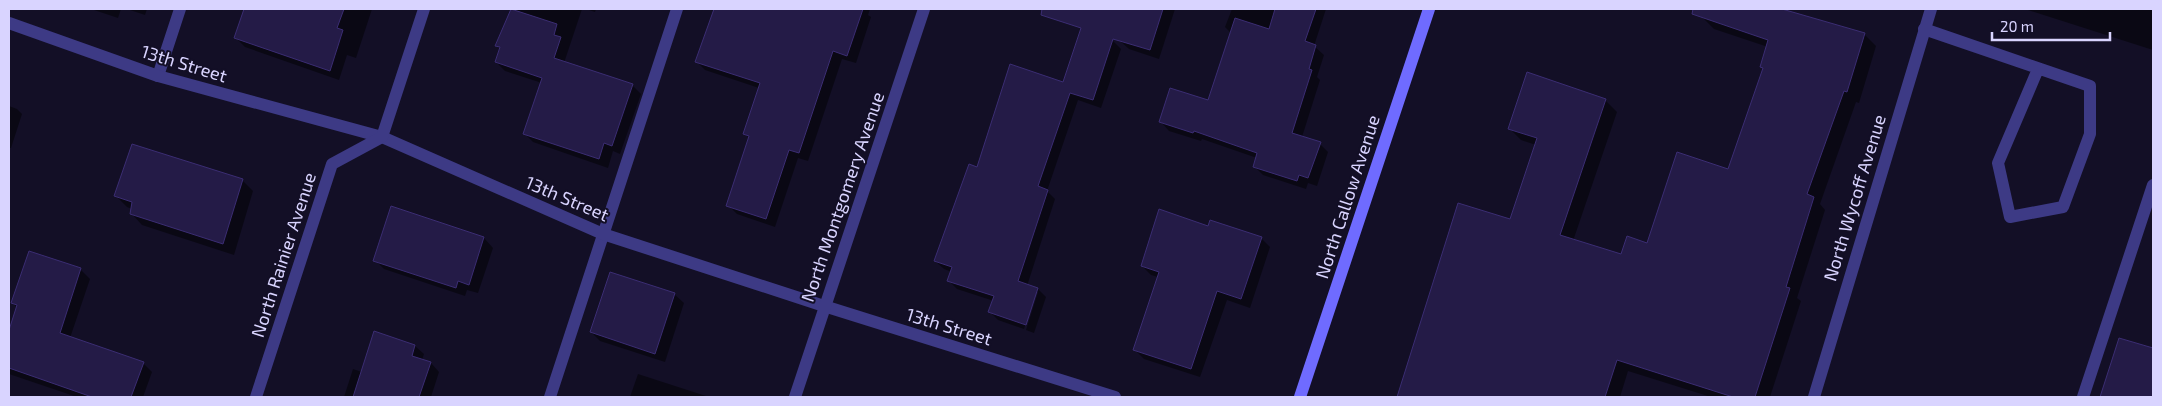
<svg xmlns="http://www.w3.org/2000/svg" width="2162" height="406" font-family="'Exo 2',sans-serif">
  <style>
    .shadow { fill: #0007 }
    .building { fill: #241b47; stroke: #3b2d73 }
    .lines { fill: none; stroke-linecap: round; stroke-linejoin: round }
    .lane { stroke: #3d3a85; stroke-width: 12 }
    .street { stroke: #3d3a85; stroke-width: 12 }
    .secondary { stroke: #6f6bff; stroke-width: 12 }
    .labels { text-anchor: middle; stroke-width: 4; stroke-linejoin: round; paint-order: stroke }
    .street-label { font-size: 18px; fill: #d9d4ff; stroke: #130f26 }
  </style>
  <rect width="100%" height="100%" fill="#130f26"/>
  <g class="shadow">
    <polygon points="91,9 121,9 118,18"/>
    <polygon points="127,9 147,9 145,15"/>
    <polygon points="253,9 372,9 356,58 347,55 339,80 245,47 236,38"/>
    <polygon points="516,9 582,9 564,63 632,85 641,94 620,154 613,151 608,168 533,142 525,134 542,83 505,71 496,62 501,49 497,46"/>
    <polygon points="586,9 596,9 595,12"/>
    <polygon points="715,9 870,9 868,15 871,17 856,63 842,59 808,161 798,158 775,227 737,214 728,205 750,139 745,134 759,88 705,70 697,62"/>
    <polygon points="1129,9 1175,9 1159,59 1129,49 1119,40"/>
    <polygon points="1232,9 1326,9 1314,46 1324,55 1317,77 1320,80 1302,137 1320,144 1328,152 1317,186 1308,183 1306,189 1263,175 1254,166 1257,158 1202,139 1201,141 1169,131 1161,122 1209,102 1231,33 1225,27"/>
    <polygon points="1705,9 1788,9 1787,12 1864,34 1876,46 1859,103 1856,102 1820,204 1825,210 1797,298 1801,301 1770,397 1711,397 1628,371 1620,397 1398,397 1459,205 1511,221 1536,145 1521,140 1509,128 1605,100 1617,112 1573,241 1622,256 1648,244 1728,170 1764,68 1768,47 1714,29 1702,17"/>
    <polygon points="2025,9 2153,9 2153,50"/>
    <polygon points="1112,40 1121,49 1101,108 1078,100 1047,191 1055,199 1027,286 1038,289 1046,297 1034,333 1026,330 1038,292 1036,292 1024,329 998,320 990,312 994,301 957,289 949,281 952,272 944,269 935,261 978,168 1064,83"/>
    <polygon points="9,106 17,109 22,114 11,148 9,148"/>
    <polygon points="242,180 253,191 234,255 142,225 131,213 132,209 127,207 116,196"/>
    <polygon points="392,208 484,238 493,248 478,293 467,290 465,296 384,269 375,260"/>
    <polygon points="1209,227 1261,238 1270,247 1250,308 1227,300 1200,377 1144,359 1135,350 1158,277 1151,275 1142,266"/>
    <polygon points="80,269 90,279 70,338 143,363 152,372 143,397 77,397 9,374 9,334 18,308 12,303"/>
    <polygon points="674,294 684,303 665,362 600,341 591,332"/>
    <polygon points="2120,339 2153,350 2153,397 2101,397"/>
    <polygon points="415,346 424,354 422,360 431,363 439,372 431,397 344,397 353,369 362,372"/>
    <polygon points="638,374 709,397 630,397"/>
  </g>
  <g class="building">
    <polygon points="244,9 344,9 337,28 343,30 330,71 234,38"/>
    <polygon points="511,9 557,24 554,35 561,37 554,58 633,84 612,146 604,143 599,159 523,134 542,78 495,62 500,47 495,46"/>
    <polygon points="714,9 863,9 847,56 833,51 799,153 789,150 766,219 726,206 749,136 743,134 760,83 695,62"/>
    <polygon points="1042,9 1163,9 1150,50 1113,39 1093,100 1070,93 1038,186 1048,190 1018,281 1038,288 1026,325 988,312 994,296 947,281 952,267 934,261 969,164 977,167 1010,64 1063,82 1081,28 1041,15"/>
    <polygon points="1275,9 1316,9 1305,41 1316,45 1309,69 1312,70 1292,133 1321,142 1308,178 1299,175 1297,181 1253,167 1257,153 1194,131 1193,133 1159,122 1170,88 1208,100 1235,18 1269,29"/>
    <polygon points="1693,9 1782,9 1865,33 1847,92 1844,91 1807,194 1814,197 1786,287 1790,288 1755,397 1733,397 1617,360 1605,397 1397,397 1458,203 1510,219 1537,138 1508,129 1527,72 1606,99 1560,235 1621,254 1627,236 1647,243 1677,152 1728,169 1763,68 1760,67 1768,40 1692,14"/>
    <polygon points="132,144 243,179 223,244 130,214 132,202 114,196"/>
    <polygon points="391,206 484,237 469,285 458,281 456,288 373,261"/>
    <polygon points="1159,209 1208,226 1210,220 1262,237 1241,299 1217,291 1191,369 1133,350 1159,272 1141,266"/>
    <polygon points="29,251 81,268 60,333 144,362 131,397 92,397 9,368 9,330 17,305 11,303"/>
    <polygon points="610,272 675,293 655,354 590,332"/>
    <polygon points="374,331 415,345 412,356 431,362 419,397 353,397"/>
    <polygon points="2119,338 2153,348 2153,397 2100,397"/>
  </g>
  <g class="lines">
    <g class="lane">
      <polyline points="1924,29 2090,86 2090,134 2063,207 2010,217 1998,163 2038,69"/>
      <polyline points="158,76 180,9"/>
      <polyline points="550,397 677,9"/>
      <polyline points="2083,397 2153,185"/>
    </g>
    <g class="street">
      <polyline points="9,23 158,76 382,137 603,234 824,306 1115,397"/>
      <polyline points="256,397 332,164 382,137 424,9"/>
      <polyline points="795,397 924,9"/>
      <polyline points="1814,397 1931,9"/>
    </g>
    <polyline class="secondary" points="1300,397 1429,9"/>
  </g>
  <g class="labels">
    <g class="street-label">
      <text transform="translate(184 64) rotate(17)" y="6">13th Street</text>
      <text transform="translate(843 197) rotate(-71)" y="6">North Montgomery Avenue</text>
      <text transform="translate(1348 197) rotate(-72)" y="6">North Callow Avenue</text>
      <text transform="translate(1855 198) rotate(-73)" y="6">North Wycoff Avenue</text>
      <text transform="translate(567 199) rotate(23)" y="6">13th Street</text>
      <text transform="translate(284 255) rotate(-72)" y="6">North Rainier Avenue</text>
      <text transform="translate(949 327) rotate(17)" y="6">13th Street</text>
    </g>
  </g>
  <rect width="2162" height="406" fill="none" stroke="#d9d4ff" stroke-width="20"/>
  <path d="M1992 32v8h118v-8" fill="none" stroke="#d9d4ff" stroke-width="2.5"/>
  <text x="2000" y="32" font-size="15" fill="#d9d4ff" stroke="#130f26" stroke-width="4" paint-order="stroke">20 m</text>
</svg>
